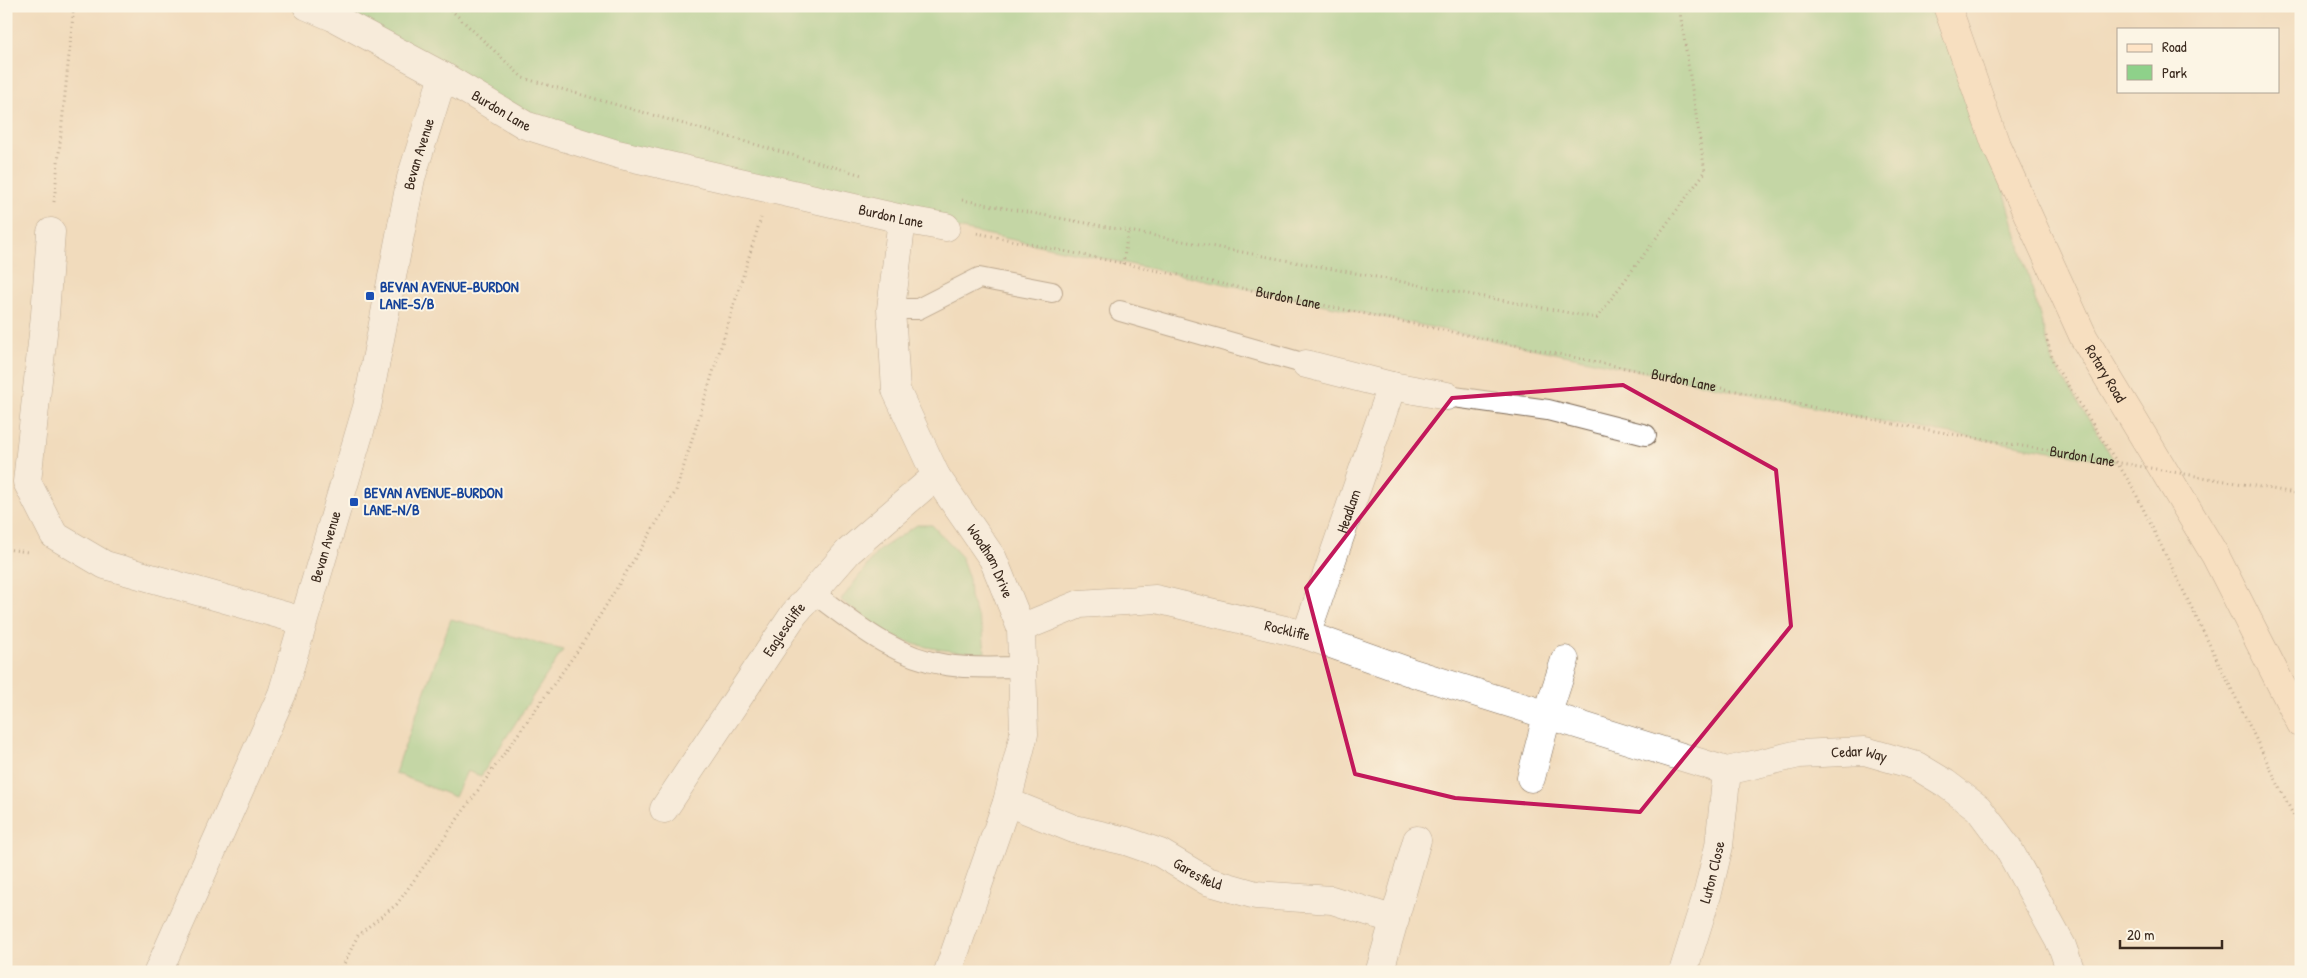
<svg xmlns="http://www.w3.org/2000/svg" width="2307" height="978" font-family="'Patrick Hand',sans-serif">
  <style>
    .green { fill: #8ed18a; stroke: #647e54 }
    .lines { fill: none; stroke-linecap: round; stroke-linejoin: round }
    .service-casing { stroke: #7b6855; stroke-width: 22 }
    .minor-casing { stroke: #7b6855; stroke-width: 29 }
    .tertiary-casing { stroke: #7b6855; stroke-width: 29 }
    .secondary-casing { stroke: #7b6855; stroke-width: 29 }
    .path { stroke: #7b6855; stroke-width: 3; stroke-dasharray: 1 4; stroke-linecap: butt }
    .service { stroke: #fff; stroke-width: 20 }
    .minor { stroke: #fff; stroke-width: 28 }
    .tertiary { stroke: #fff; stroke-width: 28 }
    .secondary { stroke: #ffe4c6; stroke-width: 28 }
    .path-bridge { stroke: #7b6855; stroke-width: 3; stroke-dasharray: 1 4; stroke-linecap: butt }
    .marked { fill: none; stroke: #c2185b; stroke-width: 4; stroke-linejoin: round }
    .transit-dot { fill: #1a4fb4; stroke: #fcf5e5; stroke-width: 2 }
    .labels { text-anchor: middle; stroke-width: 4; stroke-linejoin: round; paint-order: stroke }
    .street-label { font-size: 15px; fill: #3b2a1e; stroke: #fcf5e5 }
    .transit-label { font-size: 15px; font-weight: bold; fill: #164399; stroke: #fcf5e5; text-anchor: start }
  </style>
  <rect width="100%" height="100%" fill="#fcf5e5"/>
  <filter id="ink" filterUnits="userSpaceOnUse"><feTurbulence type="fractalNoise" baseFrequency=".02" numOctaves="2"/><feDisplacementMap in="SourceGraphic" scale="10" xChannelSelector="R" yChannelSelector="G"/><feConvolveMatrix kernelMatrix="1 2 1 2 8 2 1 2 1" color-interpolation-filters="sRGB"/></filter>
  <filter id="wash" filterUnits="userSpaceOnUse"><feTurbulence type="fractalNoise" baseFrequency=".0096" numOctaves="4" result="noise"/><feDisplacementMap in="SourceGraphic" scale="20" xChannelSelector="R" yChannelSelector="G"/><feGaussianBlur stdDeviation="1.12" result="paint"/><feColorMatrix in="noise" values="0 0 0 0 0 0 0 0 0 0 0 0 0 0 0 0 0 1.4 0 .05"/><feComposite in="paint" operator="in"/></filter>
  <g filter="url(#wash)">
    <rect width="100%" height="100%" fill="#f1dbbc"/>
    <g class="green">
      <polygon points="337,6 1937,6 1974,85 2053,362 2115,462 1894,424 770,189 525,125"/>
      <path d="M917,525H932L961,556L969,579L970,597L983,631L985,653C949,652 912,648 881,630C867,621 854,609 841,600L878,551Z"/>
      <polygon points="451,619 563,650 481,776 467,771 455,797 395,773"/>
    </g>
  </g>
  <g filter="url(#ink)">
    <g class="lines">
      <g class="service-casing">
        <g id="service">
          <polyline points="891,309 918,309 979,278 1052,292"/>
          <polyline points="1120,311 1306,364"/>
          <polyline points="1447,396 1548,410 1646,435"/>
          <path d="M812,592C854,623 893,657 946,665C970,669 997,667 1022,667"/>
        </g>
      </g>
      <g class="minor-casing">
        <g id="minor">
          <path id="s2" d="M902,219L891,309L896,390L936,476L993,559L1021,628L1024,734L1007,802L948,972"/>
          <polyline points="51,232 45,315 27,482 54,535 105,565 303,621"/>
          <polyline points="1306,364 1392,386 1447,396"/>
          <path id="s3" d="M1021,628L1080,604L1156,599L1306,635L1410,672L1727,771L1799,754L1865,751L1917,766L1945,783L1978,808L2008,848L2062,946L2071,972"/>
          <path id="s4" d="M1306,635L1392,386"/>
          <polyline points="1531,778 1547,716 1565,660"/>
          <path id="s5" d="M1007,802L1074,829L1126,841L1160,853L1207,881L1256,895L1332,900L1395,920"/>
          <path id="s6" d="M664,809L794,614L848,552L936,476"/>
          <polyline points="1380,970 1417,840"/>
          <path id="s7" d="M158,972L282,694L367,407L411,178L443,76"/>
          <path id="s8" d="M1683,972L1708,892L1719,846L1727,771"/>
        </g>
      </g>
      <g class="tertiary-casing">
        <g id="tertiary">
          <path id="s9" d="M307,6L333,17L443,76L525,125L617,154L902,219L946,227"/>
        </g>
      </g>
      <g class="secondary-casing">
        <g id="secondary">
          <path id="s10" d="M1947,6L1996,145L2084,338L2215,555L2301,724"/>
        </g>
      </g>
      <g class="path">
        <polyline points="447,6 523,78 862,175"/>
        <polyline points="962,200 1597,318 1705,172 1679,6"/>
        <polyline points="54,202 74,6"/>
        <path id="s1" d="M977,233L1894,424"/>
        <polyline points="1123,264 1128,231"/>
        <polyline points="2046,336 2053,362 2132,486 2301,831"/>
        <polyline points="6,549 28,552"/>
        <polyline points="340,972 358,935 397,904 583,643 676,491 761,218"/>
      </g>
      <use href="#service" class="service"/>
      <use href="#minor" class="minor"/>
      <use href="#tertiary" class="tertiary"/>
      <use href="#secondary" class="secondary"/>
      <path class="path-bridge" id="s11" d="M1894,424L2301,494"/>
    </g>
  </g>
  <path d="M0 0H2307V978H0ZM1623,385L1776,470L1791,626L1640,812L1455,798L1355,774L1306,588L1452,398Z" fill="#f1dbbc" fill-opacity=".55" fill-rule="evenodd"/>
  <path class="marked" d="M1623,385L1776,470L1791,626L1640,812L1455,798L1355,774L1306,588L1452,398Z"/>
  <g class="transit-dot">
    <rect x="365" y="291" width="10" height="10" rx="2.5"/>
    <rect x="349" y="497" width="10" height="10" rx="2.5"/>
  </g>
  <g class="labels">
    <g class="street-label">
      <text dy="5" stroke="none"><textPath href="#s9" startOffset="221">Burdon Lane</textPath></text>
      <text dy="5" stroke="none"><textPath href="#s7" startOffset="862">Bevan Avenue</textPath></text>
      <text dy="5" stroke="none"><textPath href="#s9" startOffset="626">Burdon Lane</textPath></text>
      <text dy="5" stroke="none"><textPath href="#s1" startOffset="318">Burdon Lane</textPath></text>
      <text dy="5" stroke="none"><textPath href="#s10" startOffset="401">Rotary Road</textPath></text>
      <text dy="5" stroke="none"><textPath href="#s1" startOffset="722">Burdon Lane</textPath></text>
      <text dy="5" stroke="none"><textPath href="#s11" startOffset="191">Burdon Lane</textPath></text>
      <text dy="5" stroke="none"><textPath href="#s4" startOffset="131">Headlam</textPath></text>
      <text dy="5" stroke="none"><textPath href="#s7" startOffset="458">Bevan Avenue</textPath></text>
      <text dy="5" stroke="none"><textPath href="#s2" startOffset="368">Woodham Drive</textPath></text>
      <text dy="5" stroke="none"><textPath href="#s6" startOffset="216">Eaglescliffe</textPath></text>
      <text dy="5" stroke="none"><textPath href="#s3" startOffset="275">Rockliffe</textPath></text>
      <text dy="5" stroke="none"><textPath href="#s3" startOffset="871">Cedar Way</textPath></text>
      <text dy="5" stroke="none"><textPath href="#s5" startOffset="205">Garesfield</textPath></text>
      <text dy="5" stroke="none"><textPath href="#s8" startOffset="104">Luton Close</textPath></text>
    </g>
    <g class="transit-label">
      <text x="380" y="292">BEVAN AVENUE-BURDON<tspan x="380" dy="17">LANE-S/B</tspan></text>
      <text x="364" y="498">BEVAN AVENUE-BURDON<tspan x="364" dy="17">LANE-N/B</tspan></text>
    </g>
  </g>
  <rect width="2307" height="978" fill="none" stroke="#fcf5e5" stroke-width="25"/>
  <rect x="2117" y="28" width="162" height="65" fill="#fcf5e5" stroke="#afa495"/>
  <rect x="2127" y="44" width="25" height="8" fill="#ffe4c6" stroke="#afa495"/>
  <text x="2162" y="52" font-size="15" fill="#3b2a1e">Road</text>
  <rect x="2127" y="65" width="25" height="15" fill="#8ed18a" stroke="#afa495"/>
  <text x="2162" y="78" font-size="15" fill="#3b2a1e">Park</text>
  <path d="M2120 940v8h102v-8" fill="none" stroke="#3b2a1e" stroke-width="2.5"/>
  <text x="2127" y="940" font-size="15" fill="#3b2a1e" stroke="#fcf5e5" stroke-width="4" paint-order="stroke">20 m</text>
</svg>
